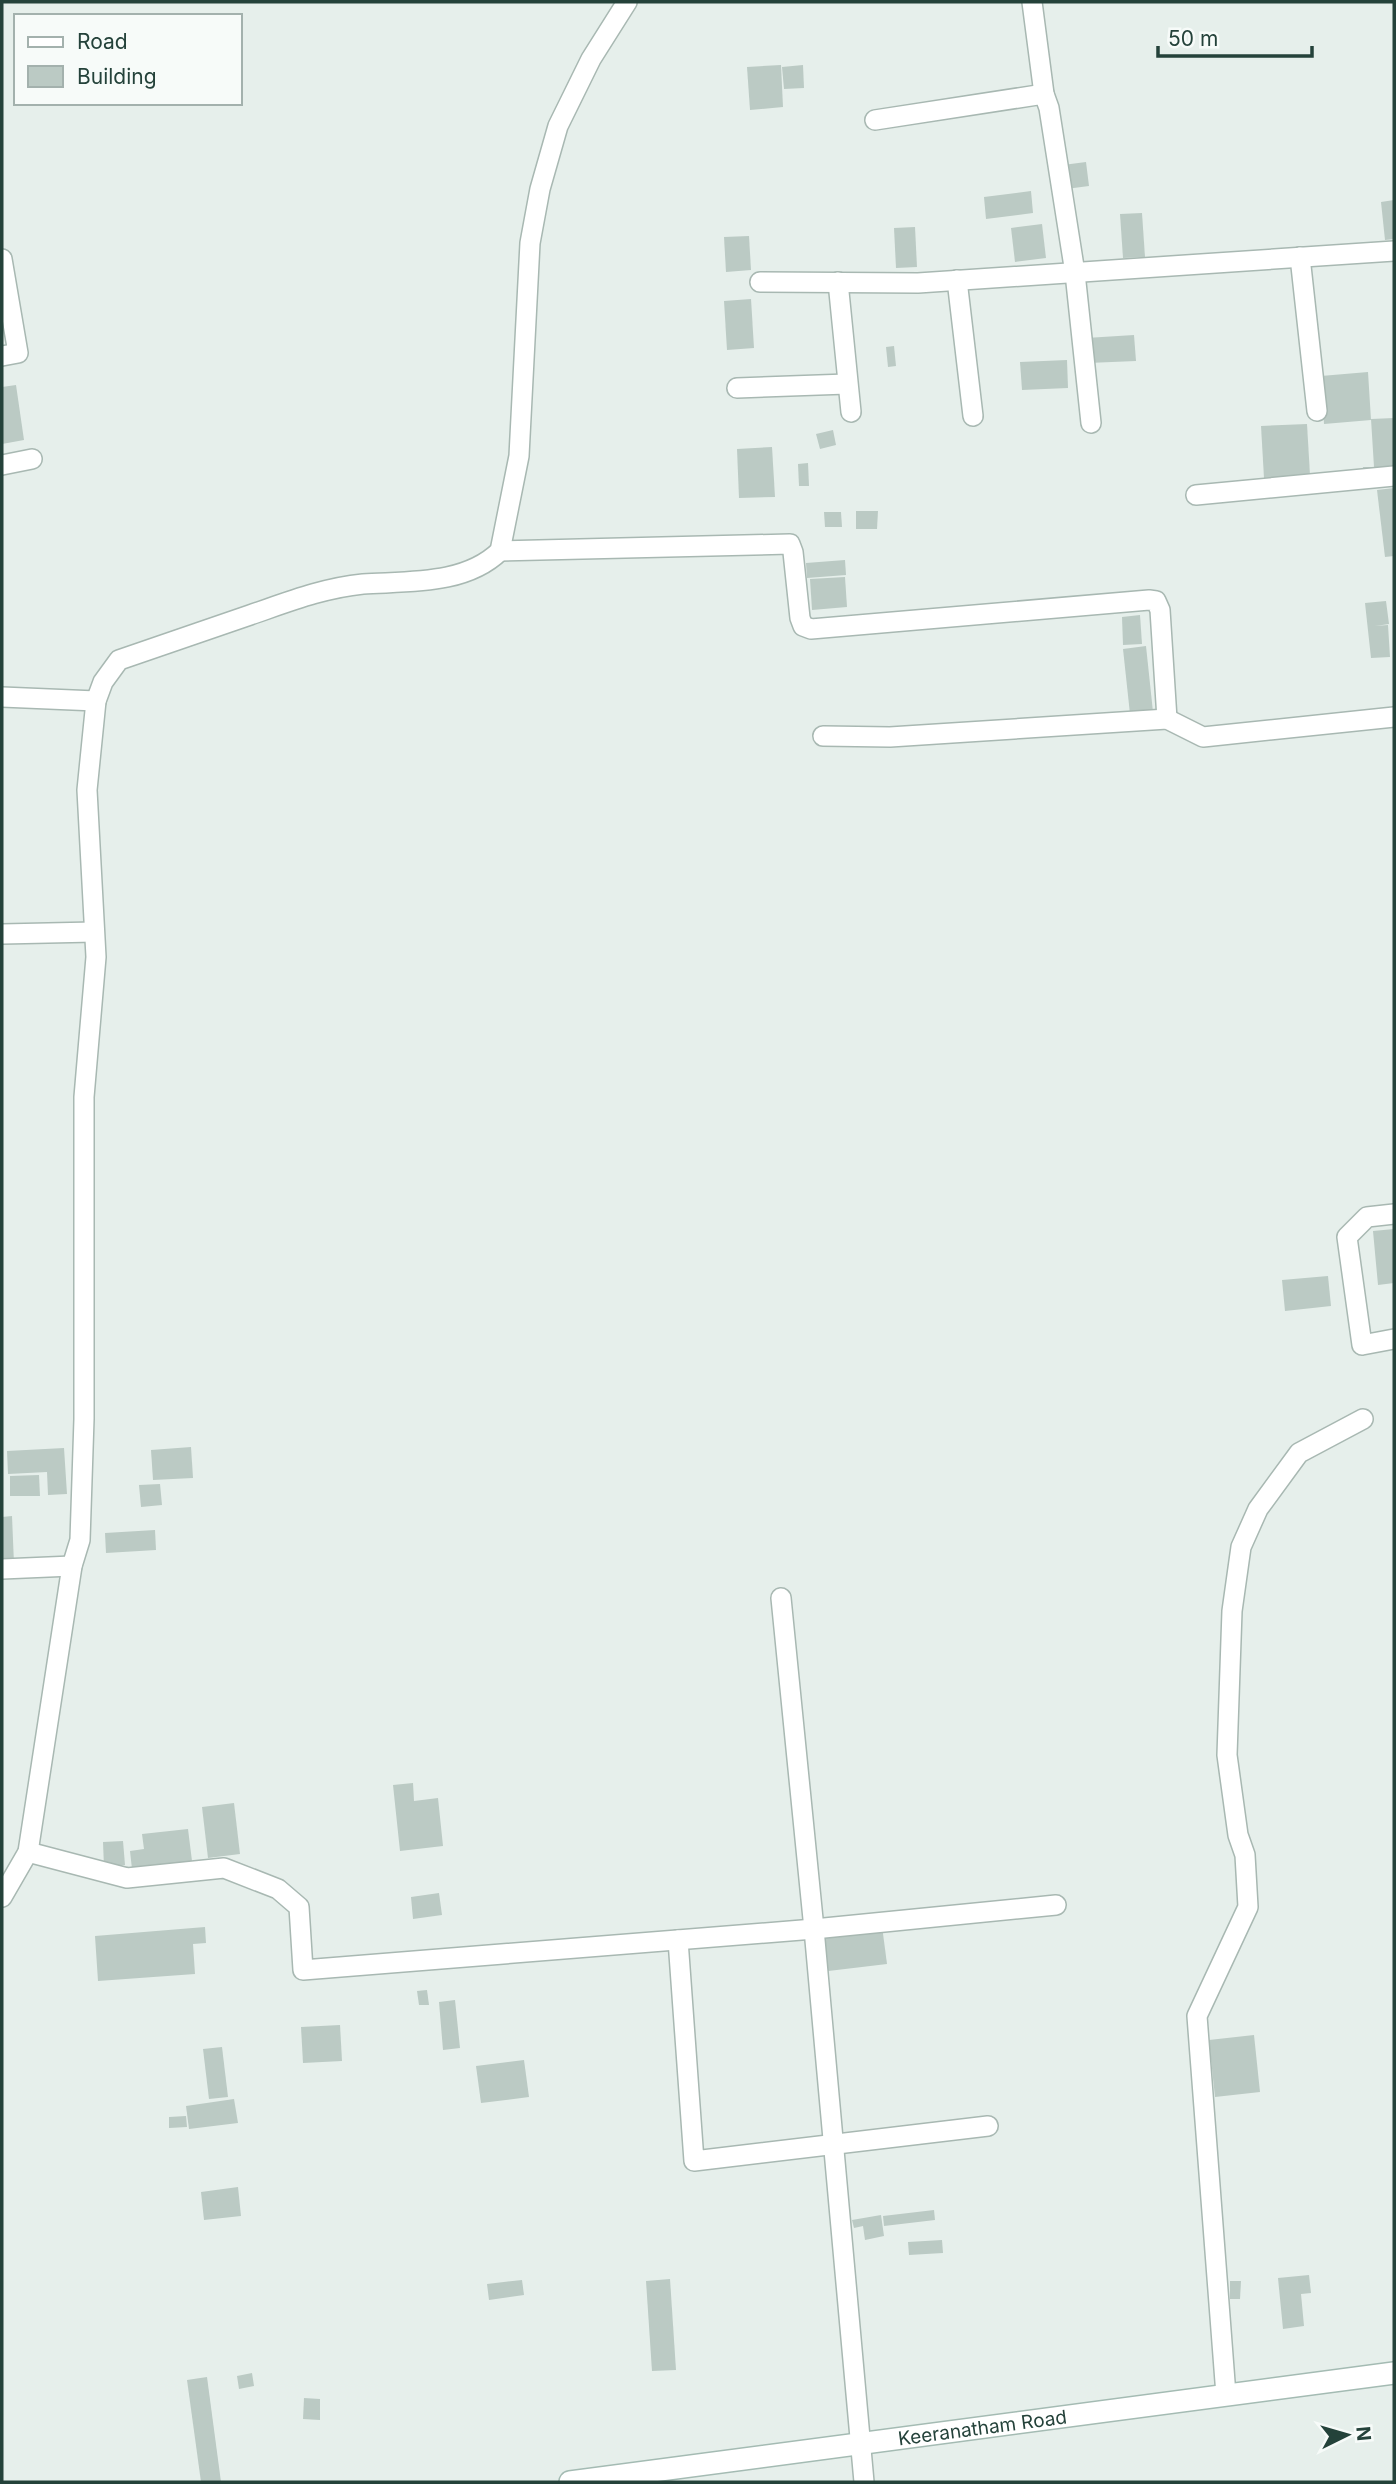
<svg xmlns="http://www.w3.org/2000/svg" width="1396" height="2484" font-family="Inter,sans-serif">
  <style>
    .building { fill: #bbcac4 }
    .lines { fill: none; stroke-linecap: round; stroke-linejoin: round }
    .street-casing { stroke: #a8b8b2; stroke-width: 22 }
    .secondary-casing { stroke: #a4bbb3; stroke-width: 24 }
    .street { stroke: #fff; stroke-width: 19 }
    .secondary { stroke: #fff; stroke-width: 21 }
    .labels { text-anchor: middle; stroke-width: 6; stroke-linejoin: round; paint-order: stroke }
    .street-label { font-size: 19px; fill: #24423a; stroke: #f7fbf9 }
  </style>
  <rect width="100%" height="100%" fill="#e6efeb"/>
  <g class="building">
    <polygon points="781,65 783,107 750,110 747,67"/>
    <polygon points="803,65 804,88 784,89 782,67"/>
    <polygon points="1086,162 1089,186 1066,189 1063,165"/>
    <polygon points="1031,191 1033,213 986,219 984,197"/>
    <polygon points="1394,200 1394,239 1385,240 1381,202"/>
    <polygon points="1142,213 1145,257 1123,258 1120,214"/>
    <polygon points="1042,224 1046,258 1015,262 1011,228"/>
    <polygon points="915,227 917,267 896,268 894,228"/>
    <polygon points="749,236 751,270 726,272 724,237"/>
    <polygon points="751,299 754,348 727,350 724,301"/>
    <polygon points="1134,335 1136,361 1088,363 1086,338"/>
    <polygon points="894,346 896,366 888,367 886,347"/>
    <polygon points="1067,360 1068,388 1022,390 1020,362"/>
    <polygon points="1368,372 1371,420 1324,424 1321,376"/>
    <polygon points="16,385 24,440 2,444 2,387"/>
    <polygon points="1394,418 1394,476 1364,478 1363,467 1374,467 1371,419"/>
    <polygon points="1307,424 1310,475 1264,478 1261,426"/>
    <polygon points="833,430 836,445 820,449 816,434"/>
    <polygon points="772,447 775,497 739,498 737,449"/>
    <polygon points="808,463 809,486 799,486 798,464"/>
    <polygon points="1394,488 1394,556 1385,557 1377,490"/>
    <polygon points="856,511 878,511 877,529 856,529"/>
    <polygon points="824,512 841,512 842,527 825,527"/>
    <polygon points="845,560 846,575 807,578 806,563"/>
    <polygon points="845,577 847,607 812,610 810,579"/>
    <polygon points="1386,601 1389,624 1375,626 1388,625 1390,657 1371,658 1365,603"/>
    <polygon points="1140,615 1142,644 1123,645 1122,617"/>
    <polygon points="1146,646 1153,712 1130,714 1123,649"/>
    <polygon points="1394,1229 1394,1283 1378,1285 1373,1231"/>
    <polygon points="1328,1276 1331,1306 1285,1311 1282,1280"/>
    <polygon points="191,1447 193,1478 153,1480 151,1450"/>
    <polygon points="64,1448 67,1494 48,1495 47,1472 8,1474 7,1451"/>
    <polygon points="39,1475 40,1496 10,1496 10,1476"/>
    <polygon points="160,1484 162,1505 141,1507 139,1485"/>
    <polygon points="12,1516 14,1564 2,1564 2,1517"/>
    <polygon points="155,1530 156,1550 106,1553 105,1533"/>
    <polygon points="413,1783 414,1801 438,1798 443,1846 400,1851 393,1785"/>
    <polygon points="234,1803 240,1854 208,1858 202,1807"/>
    <polygon points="188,1829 192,1861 132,1869 130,1851 144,1849 142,1834"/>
    <polygon points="123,1841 125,1865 104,1867 103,1842"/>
    <polygon points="439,1893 442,1915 413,1919 411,1897"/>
    <polygon points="882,1926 887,1964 820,1972 816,1938"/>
    <polygon points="205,1927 206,1943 193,1944 195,1974 98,1981 95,1936"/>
    <polygon points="427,1990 429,2005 419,2005 417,1991"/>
    <polygon points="455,2000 460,2048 443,2050 439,2002"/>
    <polygon points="340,2025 342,2061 303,2063 301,2027"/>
    <polygon points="1254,2035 1260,2092 1215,2097 1209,2040"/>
    <polygon points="222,2047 228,2097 209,2099 203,2049"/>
    <polygon points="524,2060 529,2097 481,2103 476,2066"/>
    <polygon points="234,2099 238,2123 189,2129 186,2106"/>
    <polygon points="186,2116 187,2127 169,2128 169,2117"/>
    <polygon points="238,2187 241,2216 204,2220 201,2192"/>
    <polygon points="934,2210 935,2220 884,2226 883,2216"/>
    <polygon points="881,2215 884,2236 865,2240 863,2226 854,2228 852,2220"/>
    <polygon points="942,2240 943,2253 909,2255 908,2242"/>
    <polygon points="1309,2275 1311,2293 1301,2294 1304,2326 1283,2329 1278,2278"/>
    <polygon points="670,2279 676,2370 652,2371 646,2281"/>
    <polygon points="522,2280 524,2295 489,2300 487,2284"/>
    <polygon points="1230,2281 1241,2281 1240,2299 1230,2299"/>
    <polygon points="252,2373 254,2386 239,2389 237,2376"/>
    <polygon points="207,2377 221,2482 201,2482 187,2380"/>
    <polygon points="304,2398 320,2399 320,2420 303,2419"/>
  </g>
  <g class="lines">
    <g class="street-casing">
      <g id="street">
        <polyline points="1032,2 1044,94 1049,108 1075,273 1091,423"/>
        <polyline points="875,120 1044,94"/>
        <polyline points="1300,257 1317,411"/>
        <polyline points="2,259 18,353 2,356"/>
        <polyline points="957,280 973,416"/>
        <polyline points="760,282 918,283 1394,251"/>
        <polyline points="838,282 851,412"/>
        <polyline points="737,388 847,384"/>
        <polyline points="2,465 32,459"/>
        <polyline points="1196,495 1394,476"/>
        <polyline points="500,551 790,544 793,552 800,618 803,626 811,629 1149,600 1156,601 1160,610 1167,719"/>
        <polyline points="2,697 96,701"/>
        <polyline points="823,736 890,737 1167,719 1203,737 1394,717"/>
        <polyline points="2,934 94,932"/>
        <polyline points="1394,1214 1367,1217 1347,1237 1362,1345 1394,1339"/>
        <polyline points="2,1569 72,1566"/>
        <polyline points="781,1598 814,1929 864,2482"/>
        <polyline points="28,1852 127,1878 224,1868 278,1889 299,1907 303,1970 814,1929 1056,1905"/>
        <path d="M2,1897L28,1852L72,1566L80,1540L84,1419V1097L96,957L87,790L96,701L103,682L119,660C162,645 206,630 250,615C288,602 323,588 363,584C409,581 465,585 500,551L519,456L530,243L540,189L558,126L591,59L627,2"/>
        <polyline points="678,1940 694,2161 988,2126"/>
        <polyline points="1226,2395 1197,2016 1248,1907 1245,1855 1238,1835 1227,1755 1232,1611 1241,1547 1258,1509 1299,1453 1363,1419"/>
      </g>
    </g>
    <g class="secondary-casing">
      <g id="secondary">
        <path id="s1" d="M570,2482L1394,2373"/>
      </g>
    </g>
    <use href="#street" class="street"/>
    <use href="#secondary" class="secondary"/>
  </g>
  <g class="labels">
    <g class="street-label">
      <text dy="7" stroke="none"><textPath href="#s1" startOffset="416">Keeranatham Road</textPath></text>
    </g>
  </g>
  <rect width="1396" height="2484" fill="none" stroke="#24423a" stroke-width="7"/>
  <rect x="14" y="14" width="228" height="91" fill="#f7fbf9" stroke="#a3b1ad" stroke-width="2"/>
  <rect x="28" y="37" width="35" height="10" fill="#ffffff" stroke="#a3b1ad" stroke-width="2"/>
  <text x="77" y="49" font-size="21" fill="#24423a">Road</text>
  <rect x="28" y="66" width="35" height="21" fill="#bbcac4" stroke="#a3b1ad" stroke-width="2"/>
  <text x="77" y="84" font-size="21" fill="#24423a">Building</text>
  <g transform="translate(1347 2435) rotate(85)" stroke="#f7fbf9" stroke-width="5" paint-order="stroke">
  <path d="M0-5L12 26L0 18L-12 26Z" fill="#24423a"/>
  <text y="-10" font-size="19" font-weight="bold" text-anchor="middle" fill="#24423a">N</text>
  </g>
  <path d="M1158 46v10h154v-10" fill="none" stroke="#24423a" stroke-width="3.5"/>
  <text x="1168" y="46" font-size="21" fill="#24423a" stroke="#f7fbf9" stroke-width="5" paint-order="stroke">50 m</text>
</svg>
